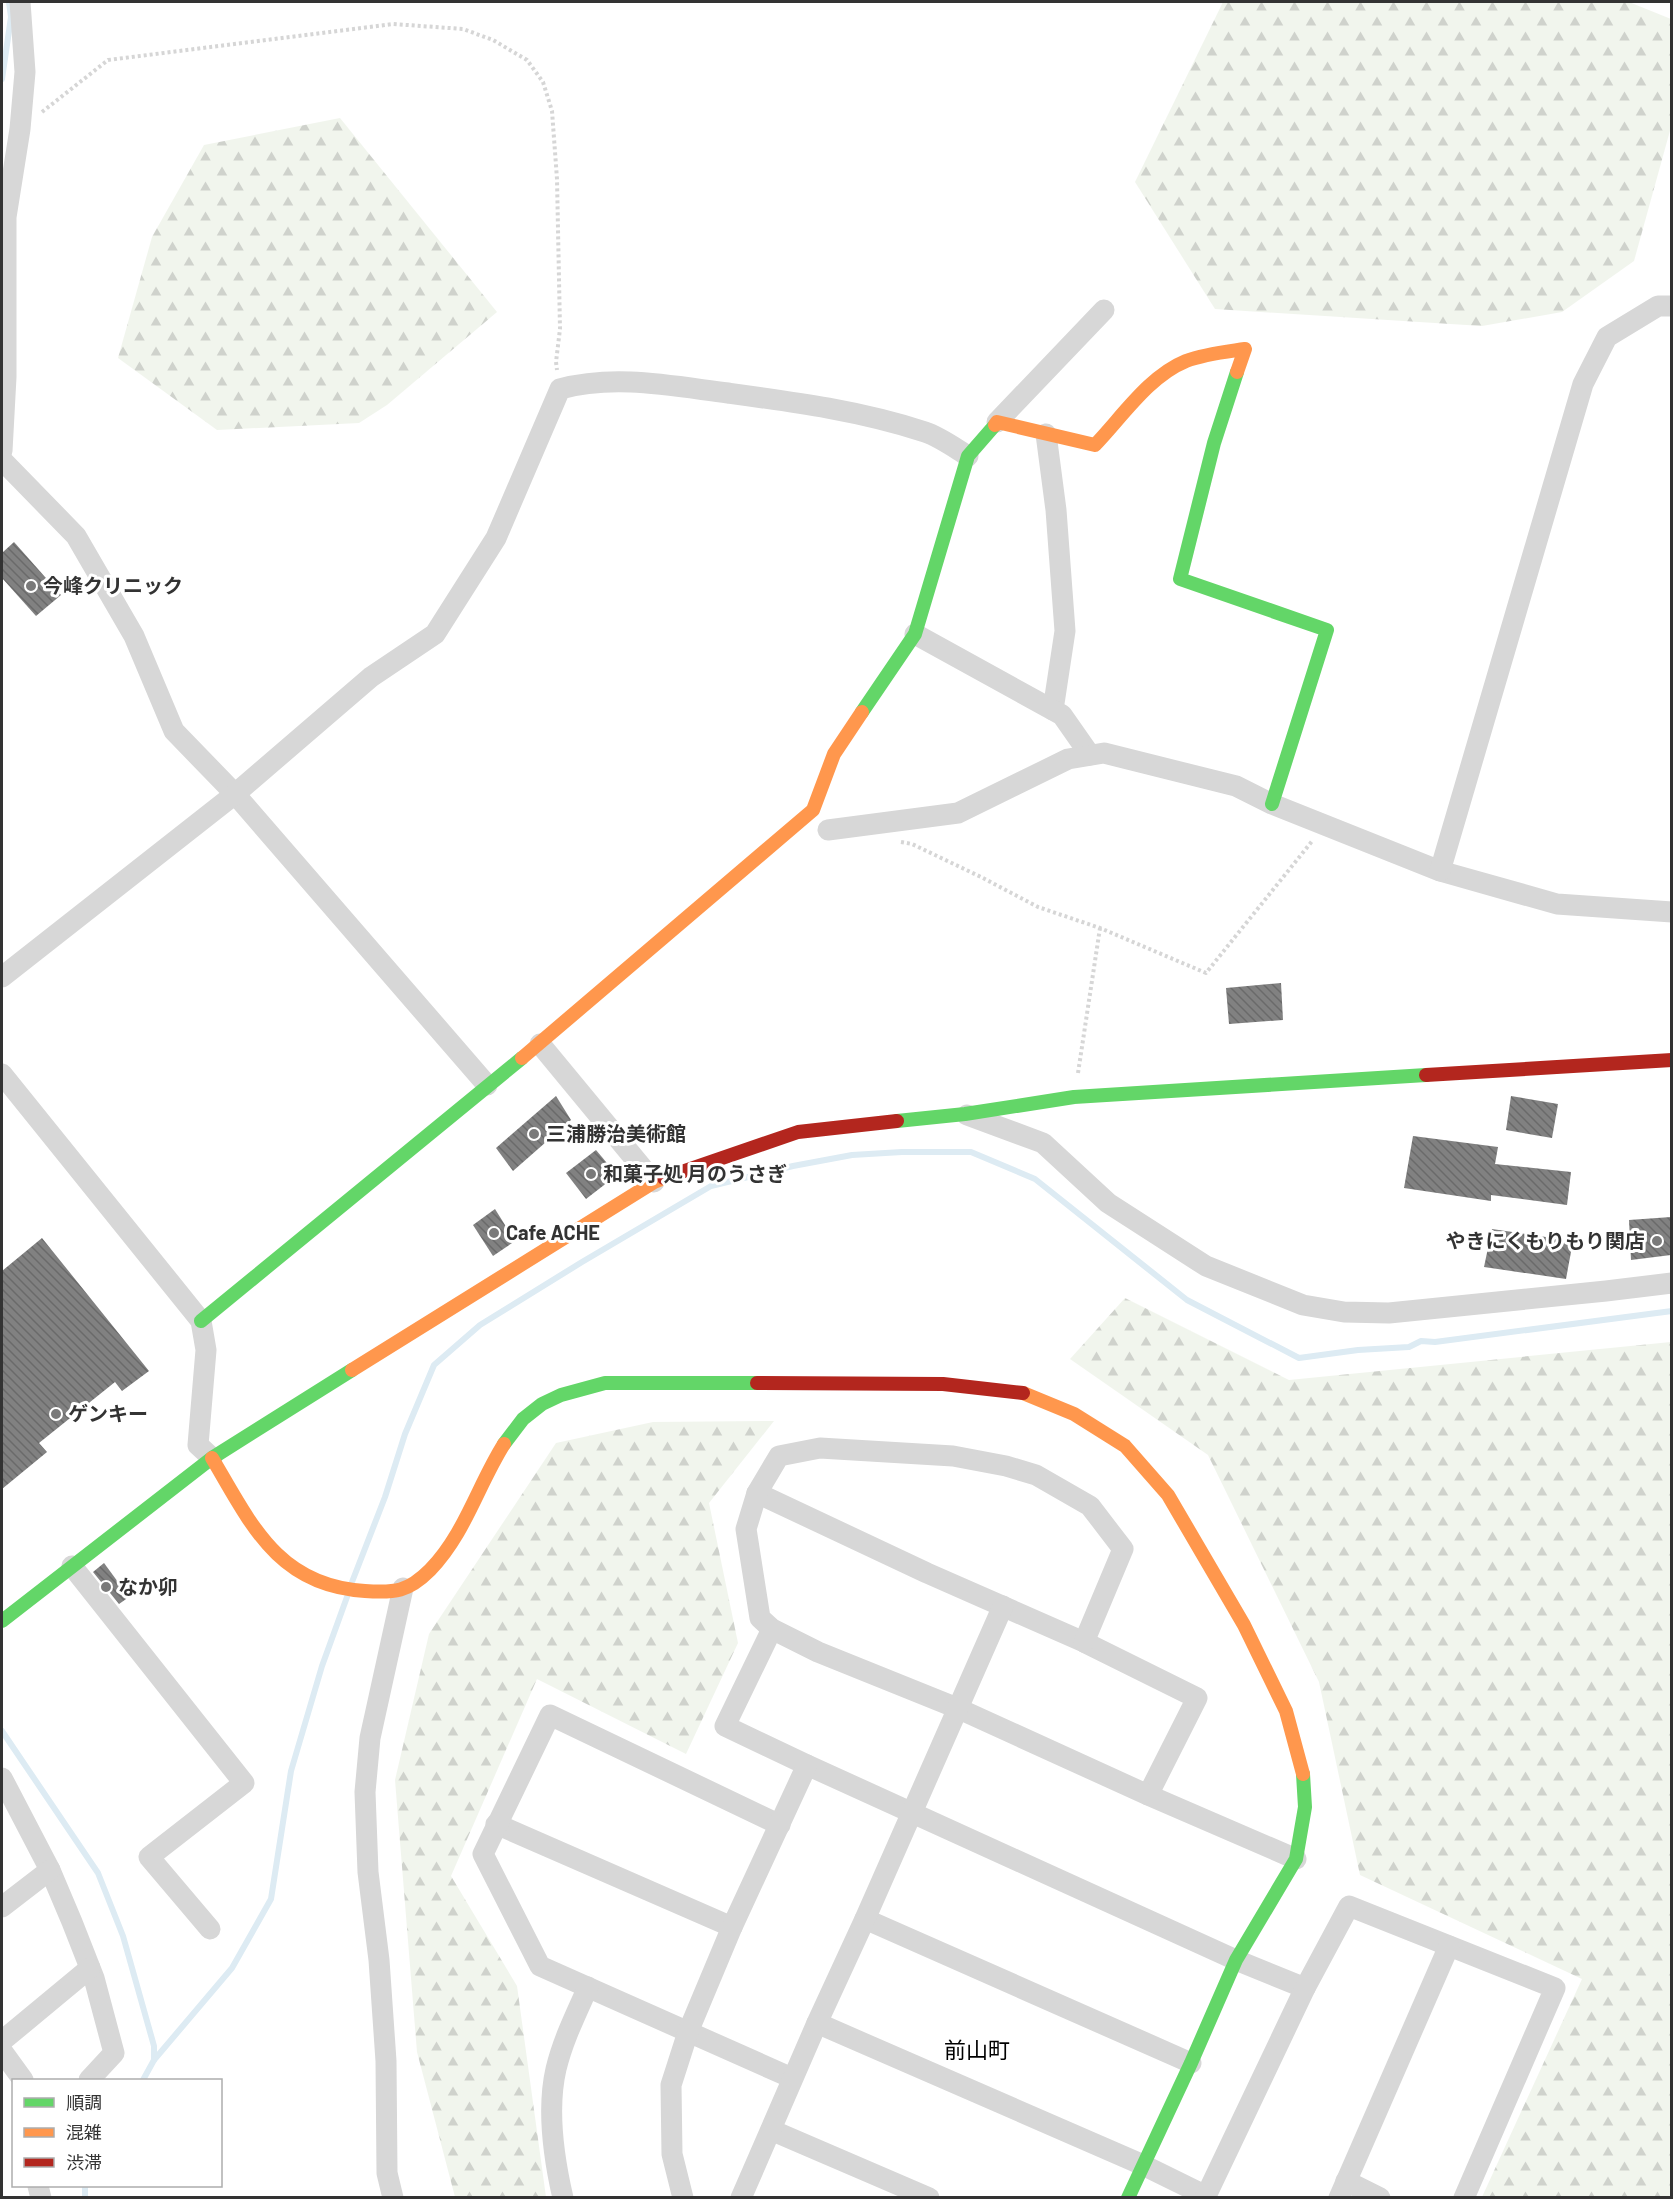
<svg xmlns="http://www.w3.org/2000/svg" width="1673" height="2199" font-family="Barlow,'Noto Sans JP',sans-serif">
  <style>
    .forest { fill: url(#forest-firs) }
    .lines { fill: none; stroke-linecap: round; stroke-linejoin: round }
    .stream { stroke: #ddebf3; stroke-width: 6 }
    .building { fill: url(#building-back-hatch) }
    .path { stroke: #d6d6d6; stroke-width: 4; stroke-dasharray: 3 3; stroke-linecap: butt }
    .street { stroke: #d7d7d7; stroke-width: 21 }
    .fast { stroke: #63d668; stroke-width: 14 }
    .slow { stroke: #ff974d; stroke-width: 14 }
    .jam { stroke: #b3261e; stroke-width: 14 }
    .poi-dot { fill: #7a7a7a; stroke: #fff; stroke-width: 2 }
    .labels { text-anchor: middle; stroke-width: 6; stroke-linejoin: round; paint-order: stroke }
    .poi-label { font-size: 20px; font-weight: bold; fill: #333; stroke: #fff; text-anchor: start }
    .quarter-label { font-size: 22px; fill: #000; stroke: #fff }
  </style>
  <defs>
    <pattern id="forest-firs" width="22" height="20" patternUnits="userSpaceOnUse" patternTransform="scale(1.5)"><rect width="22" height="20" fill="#f1f5ed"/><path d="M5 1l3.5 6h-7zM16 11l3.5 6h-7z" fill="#cfd2cc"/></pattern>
    <pattern id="building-back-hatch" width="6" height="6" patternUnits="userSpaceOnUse" patternTransform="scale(1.5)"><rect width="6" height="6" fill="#818181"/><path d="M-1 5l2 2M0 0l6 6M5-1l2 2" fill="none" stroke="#6a6a6a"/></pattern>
  </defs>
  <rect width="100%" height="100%" fill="#fff"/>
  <g class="forest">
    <polygon points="1223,2 1629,2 1671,19 1671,127 1634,261 1562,312 1482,326 1215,309 1135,182"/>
    <polygon points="340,118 497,312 387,405 359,423 217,430 118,358 152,237 204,145"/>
    <polygon points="1125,1298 1289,1380 1671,1342 1671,2197 1482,2197 1582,1979 1360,1875 1319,1682 1208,1455 1070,1359"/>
    <polygon points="774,1421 709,1503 738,1643 686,1754 537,1679 451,1876 517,1986 546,2197 455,2197 417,2052 395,1780 429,1634 556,1443 653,1422"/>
  </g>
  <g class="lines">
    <g class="stream">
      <polyline points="2,79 11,17 9,2"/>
      <polyline points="352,1582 385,1497 405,1434 434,1365 480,1325 582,1262 711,1186 793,1166 852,1155 902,1152 971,1152 1035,1179 1187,1300 1299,1358 1358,1350 1409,1347 1421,1341 1435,1342 1672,1311"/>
      <polyline points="2,1731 98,1873 123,1936 154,2046 154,2060"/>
      <polyline points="143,2080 154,2060 232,1968 271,1899 291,1771 322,1666 347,1597"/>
      <polyline points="85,2198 85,2186"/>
    </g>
  </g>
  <g class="building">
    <polygon points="14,542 61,595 36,616 2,578 2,553"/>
    <polygon points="1281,983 1283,1020 1229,1024 1226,988"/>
    <polygon points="556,1096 571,1120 513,1171 496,1148"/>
    <polygon points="1511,1096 1558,1104 1552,1138 1506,1130"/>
    <polygon points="1413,1136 1498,1147 1495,1164 1571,1172 1567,1205 1491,1195 1491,1201 1404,1188"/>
    <polygon points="596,1150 617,1175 586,1199 566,1173"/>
    <polygon points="495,1209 515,1241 493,1256 473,1225"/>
    <polygon points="1671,1217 1671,1255 1631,1260 1629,1220"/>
    <polygon points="1492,1229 1573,1241 1566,1279 1484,1267"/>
    <polygon points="42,1238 149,1371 122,1391 115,1382 39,1443 47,1452 2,1489 2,1271"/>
    <polygon points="104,1563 129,1597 119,1604 93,1572"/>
  </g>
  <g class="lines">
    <g class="path">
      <polyline points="42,112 108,60 393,24 463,29 493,40 527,60 543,82 552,111 557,179 560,329 556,362 557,370"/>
      <polyline points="901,842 912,844 981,877 1038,907 1100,928 1206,973 1313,840"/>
      <polyline points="1078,1073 1100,928"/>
    </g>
    <g class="street">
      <polyline points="997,422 1104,310"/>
      <polyline points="1046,434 1056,510 1065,631 1053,710"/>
      <polyline points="2,451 6,377 6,217 20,129 25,72 20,2"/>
      <polyline points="2,460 76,536 134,636 174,731 235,794 487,1085"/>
      <polyline points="915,634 1062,715 1090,755"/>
      <polyline points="828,830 958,813 1068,759 1104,753 1236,786 1272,804 1440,871 1557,904 1672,912"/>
      <polyline points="1440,871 1583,384 1607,337 1658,306 1672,306"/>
      <path d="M2,977L235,794L371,677L435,634L496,538L560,389C615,374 672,386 728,393C794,402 861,411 925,432C940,437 955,448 968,456"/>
      <polyline points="540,1044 654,1182"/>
      <polyline points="2,1074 201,1321 206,1350 198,1445 212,1458"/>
      <polyline points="967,1115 1043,1143 1108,1203 1206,1266 1303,1305 1344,1312 1389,1313 1606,1291 1672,1283"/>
      <polyline points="757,1493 927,1573 1084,1642 1197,1698 1148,1795"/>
      <polyline points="72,1566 244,1783 149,1857 210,1929"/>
      <polyline points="772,1629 725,1726 807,1765 1236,1960 1305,1988"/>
      <polyline points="1084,1642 1123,1549 1090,1506 1036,1475 1006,1466 953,1456 820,1448 779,1456 757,1493 746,1529 760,1618 772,1629 818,1652 957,1708 1148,1795 1296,1859"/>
      <polyline points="2,1778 50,1870 72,1922 94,1978 114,2053 89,2080"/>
      <polyline points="496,1824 732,1927"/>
      <polyline points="780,1825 550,1715 483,1854 540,1966 792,2078"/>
      <polyline points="2,1907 50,1870"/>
      <polyline points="865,1919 1191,2063"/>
      <polyline points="817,2023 1143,2165 1206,2196"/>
      <polyline points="2,2041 90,1968"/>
      <polyline points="2,2051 23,2080"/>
      <polyline points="771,2130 929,2198"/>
      <polyline points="1346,2181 1380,2198"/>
      <polyline points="38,2186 41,2198"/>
      <polyline points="393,2198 387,2173 386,2061 379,1960 368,1872 365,1792 370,1738 403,1588"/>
      <path d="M563,2198C554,2159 547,2108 556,2069C563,2040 576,2014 588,1987"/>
      <polyline points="683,2198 672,2154 671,2085 688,2032 732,1927 807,1765"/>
      <polyline points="741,2198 817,2023 865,1919 1003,1606"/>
      <polyline points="1205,2198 1305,1988 1349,1906 1555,1988 1464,2198"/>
      <polyline points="1339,2198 1449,1946"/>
    </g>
    <g class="fast">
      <polyline points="1237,372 1214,443 1180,579 1327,630 1272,804"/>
      <polyline points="862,712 915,634 968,456 995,425"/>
      <polyline points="897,1121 965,1114 1074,1097 1426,1075"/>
      <polyline points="201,1321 522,1058"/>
      <polyline points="504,1444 523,1419 542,1404 561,1395 605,1383 757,1383"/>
      <polyline points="2,1621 212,1458 352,1370"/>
      <polyline points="1128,2198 1191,2063 1236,1960 1296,1859 1305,1807 1303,1774"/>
    </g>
    <g class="slow">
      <path d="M995,425L997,422L1095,445C1122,417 1149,376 1186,361C1205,354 1225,352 1245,349L1237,372"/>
      <polyline points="522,1058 813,810 834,754 862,712"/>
      <polyline points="352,1370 654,1182 664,1178"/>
      <polyline points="1023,1393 1074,1414 1125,1446 1168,1495 1244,1625 1286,1711 1303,1774"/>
      <path d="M212,1458C251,1524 278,1586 365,1591C395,1593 408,1592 430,1570C465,1534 478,1485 504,1444"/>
    </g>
    <g class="jam">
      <polyline points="1426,1075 1672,1060"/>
      <polyline points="664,1178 798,1132 897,1121"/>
      <polyline points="757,1383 943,1384 1023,1393"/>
    </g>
  </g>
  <g class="poi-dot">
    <circle cx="31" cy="586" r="6"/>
    <circle cx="534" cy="1134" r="6"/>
    <circle cx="591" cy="1174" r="6"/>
    <circle cx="494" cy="1233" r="6"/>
    <circle cx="1657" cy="1241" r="6"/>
    <circle cx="56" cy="1414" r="6"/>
    <circle cx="106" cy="1587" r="6"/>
  </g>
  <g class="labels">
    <g class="poi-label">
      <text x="43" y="593">今峰クリニック</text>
      <text x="546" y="1141">三浦勝治美術館</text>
      <text x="603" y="1181">和菓子処 月のうさぎ</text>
      <text x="506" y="1240">Cafe ACHE</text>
      <text x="1645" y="1248" text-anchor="end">やきにくもりもり関店</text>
      <text x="68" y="1421">ゲンキー</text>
      <text x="118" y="1594">なか卯</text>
    </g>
    <g class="quarter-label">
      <text x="977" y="2058">前山町</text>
    </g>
  </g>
  <rect width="1673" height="2199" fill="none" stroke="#333333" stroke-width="6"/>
  <rect x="12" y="2079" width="210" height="108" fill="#ffffff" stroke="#adadad" stroke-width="1.5"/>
  <rect x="24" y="2098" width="30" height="9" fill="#63d668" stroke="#adadad" stroke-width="1.5"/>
  <text x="66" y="2109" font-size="18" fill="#333333">順調</text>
  <rect x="24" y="2128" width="30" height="9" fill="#ff974d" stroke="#adadad" stroke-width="1.5"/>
  <text x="66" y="2139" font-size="18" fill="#333333">混雑</text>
  <rect x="24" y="2158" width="30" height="9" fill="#b3261e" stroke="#adadad" stroke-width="1.5"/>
  <text x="66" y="2169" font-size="18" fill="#333333">渋滞</text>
</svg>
